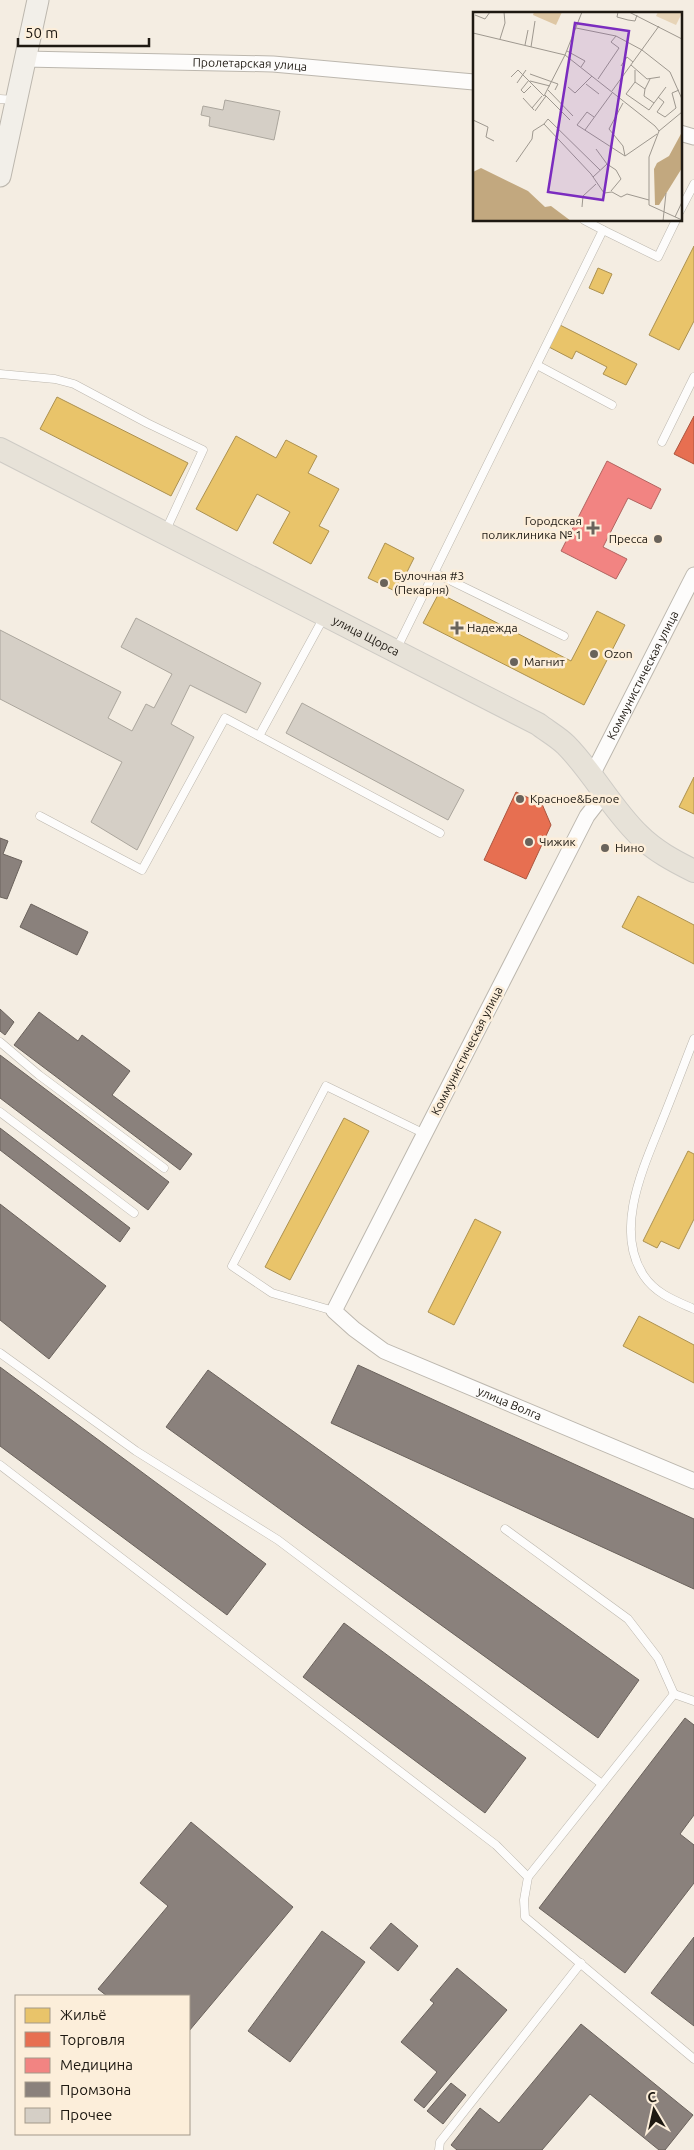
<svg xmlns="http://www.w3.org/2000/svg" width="694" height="2150" font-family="Ubuntu,sans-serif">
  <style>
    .homes { fill: #e9c46a; stroke: #ac9150 }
    .shops { fill: #e76f51; stroke: #ab553e }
    .health { fill: #f28482; stroke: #b26460 }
    .industry { fill: #8a817c; stroke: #6a625c }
    .building { fill: #d5cfc6; stroke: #aba69d }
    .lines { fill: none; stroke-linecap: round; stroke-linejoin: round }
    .service-casing { stroke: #bcb7ae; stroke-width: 9 }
    .minor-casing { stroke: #bcb7ae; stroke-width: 17 }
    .secondary-casing { stroke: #bcb7ae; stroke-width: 23 }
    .primary-casing { stroke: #cecbc5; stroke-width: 24 }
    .service { stroke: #fdfcfb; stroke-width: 8 }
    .minor { stroke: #fdfcfb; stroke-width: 15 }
    .secondary { stroke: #f2efe9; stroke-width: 21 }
    .primary { stroke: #e7e2d8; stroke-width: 22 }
    .poi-dot { fill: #69635b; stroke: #fceeda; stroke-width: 2 }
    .labels { text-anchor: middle; stroke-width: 5; stroke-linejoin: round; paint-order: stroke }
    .street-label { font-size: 12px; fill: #1e1912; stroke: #fceeda }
    .poi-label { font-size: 12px; fill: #1e1912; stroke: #fceeda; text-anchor: start }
    .inset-road { fill: none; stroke: #9e988f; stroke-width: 1 }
    .view { fill: #7b2cbf; fill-opacity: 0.15; stroke: #7b2cbf; stroke-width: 2.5 }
    .inset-edge { fill: none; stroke: #1e1912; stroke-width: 2.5 }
  </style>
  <rect width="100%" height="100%" fill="#f4ede2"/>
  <g class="homes">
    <polygon points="694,246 694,321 679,350 649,335"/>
    <polygon points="598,268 612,274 603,294 589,288"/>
    <polygon points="558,324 637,364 626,385 603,374 607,367 576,351 572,359 547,346"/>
    <polygon points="57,397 188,463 171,496 40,429"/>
    <polygon points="236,436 276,458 286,440 317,456 308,473 339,489 319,526 329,531 311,564 273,543 290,512 257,494 237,531 196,509"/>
    <polygon points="385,543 414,558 397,592 368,578"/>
    <polygon points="439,593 571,661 597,611 625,625 584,705 423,623"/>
    <polygon points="694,777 694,814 679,807"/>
    <polygon points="638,896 694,925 694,964 622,927"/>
    <polygon points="344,1118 369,1131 290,1280 265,1267"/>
    <polygon points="688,1151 694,1154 694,1219 679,1249 661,1241 657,1248 643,1241"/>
    <polygon points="475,1219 501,1232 454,1325 428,1312"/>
    <polygon points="639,1316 694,1345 694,1383 623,1346"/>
  </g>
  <g class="shops">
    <polygon points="694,416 694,464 674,454"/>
    <polygon points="516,792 542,804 551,825 526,879 484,860"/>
  </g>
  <polygon class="health" points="607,461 661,489 651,509 628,498 603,547 627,559 616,579 561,551"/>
  <g class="industry">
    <polygon points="0,838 8,841 3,854 22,861 7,899 0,897"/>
    <polygon points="31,904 88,932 77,955 20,927"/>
    <polygon points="0,1009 14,1022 5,1035 0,1031"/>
    <polygon points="39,1012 78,1041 82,1035 130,1071 112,1095 192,1154 180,1170 14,1045"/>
    <polygon points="0,1055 169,1182 148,1210 0,1098"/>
    <polygon points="0,1128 130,1228 120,1242 0,1150"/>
    <polygon points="0,1204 106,1286 49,1359 0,1320"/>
    <polygon points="358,1365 694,1519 694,1589 331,1423"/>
    <polygon points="0,1367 266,1564 227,1615 0,1446"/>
    <polygon points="208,1370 639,1680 598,1738 166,1427"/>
    <polygon points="344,1623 526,1758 485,1813 303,1677"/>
    <polygon points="685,1718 694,1725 694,1815 680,1834 694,1845 694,1883 625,1973 539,1908"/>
    <polygon points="191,1822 293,1907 189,2031 189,1996 107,1996 98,1989 168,1906 140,1883"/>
    <polygon points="391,1923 418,1946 398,1971 370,1948"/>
    <polygon points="322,1931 365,1962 290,2062 248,2031"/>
    <polygon points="694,1937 694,2026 651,1993"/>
    <polygon points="457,1968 507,2010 424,2108 414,2100 437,2072 401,2042 434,2003 430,2000"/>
    <polygon points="581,2024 693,2115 665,2150 659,2150 590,2094 542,2150 457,2150 451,2145 480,2108 499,2123"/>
    <polygon points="451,2083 466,2095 443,2124 427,2111"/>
  </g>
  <g class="building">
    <polygon points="225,100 280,111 274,140 209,126 210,117 201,115 203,106 223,110"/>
    <polygon points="136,618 261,683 246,713 190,685 171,724 194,737 137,850 91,822 122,762 0,699 0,630 121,692 108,718 132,731 146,704 154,708 172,674 121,647"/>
    <polygon points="302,703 464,790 448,820 286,733"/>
  </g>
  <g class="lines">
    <g class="service-casing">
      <g id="service">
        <polyline points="0,99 14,100"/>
        <polyline points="680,211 694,184"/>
        <polyline points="603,230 658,257 676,220"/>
        <polyline points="537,365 612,405"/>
        <polyline points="0,374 55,379 74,384 147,423 203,450 165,532"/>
        <polyline points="662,442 694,377"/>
        <polyline points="435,573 564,636"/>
        <polyline points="396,650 603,230 584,220"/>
        <polyline points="259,736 440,833"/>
        <polyline points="40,816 142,870 225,718 259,736 324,617"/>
        <path d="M694,1039C683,1067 673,1094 662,1121C644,1166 613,1230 644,1276C656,1294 676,1301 694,1309"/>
        <polyline points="0,1042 39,1075 164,1168"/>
        <polyline points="0,1112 134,1213"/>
        <polyline points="334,1311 272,1293 232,1266 326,1086 425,1134"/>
        <polyline points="0,1353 136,1451 278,1540 602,1784"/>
        <polyline points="0,1465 496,1845 528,1877 524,1900 525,1917 694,2059"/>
        <polyline points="505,1529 628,1619 658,1658 674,1694"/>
        <polyline points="528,1877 674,1694 694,1701"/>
        <polyline points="439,2150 440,2142 581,1963"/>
      </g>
    </g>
    <g class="minor-casing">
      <g id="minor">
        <path id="s1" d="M24,59L273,64L474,82"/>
        <polyline points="680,133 694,137"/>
        <path id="s2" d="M592,775L694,575"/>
        <path id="s3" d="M604,794L587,816L334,1311L354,1329L384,1351L694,1481"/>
      </g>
    </g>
    <g class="secondary-casing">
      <polyline id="secondary" points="0,176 38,0"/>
    </g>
    <g class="primary-casing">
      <g id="primary">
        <path id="s4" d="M0,449L538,724C547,731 558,737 566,745C593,772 611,808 639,835C655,851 674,861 694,871"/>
      </g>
    </g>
    <use href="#service" class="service"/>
    <use href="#minor" class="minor"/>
    <use href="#secondary" class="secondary"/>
    <use href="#primary" class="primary"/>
  </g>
  <g class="poi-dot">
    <path d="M590.5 520.5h5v5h5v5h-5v5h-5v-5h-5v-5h5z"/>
    <circle cx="658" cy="539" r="5"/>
    <circle cx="384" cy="583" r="5"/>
    <path d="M454.5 620.5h5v5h5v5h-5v5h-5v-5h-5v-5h5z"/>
    <circle cx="594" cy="654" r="5"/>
    <circle cx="514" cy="662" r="5"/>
    <circle cx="520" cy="799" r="5"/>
    <circle cx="529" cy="842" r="5"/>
    <circle cx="605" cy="848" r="5"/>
  </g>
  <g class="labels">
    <g class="street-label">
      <text dy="4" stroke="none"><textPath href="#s1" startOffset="226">Пролетарская улица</textPath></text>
      <text dy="4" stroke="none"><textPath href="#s4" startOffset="411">улица Щорса</textPath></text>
      <text dy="4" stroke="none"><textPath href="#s2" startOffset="112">Коммунистическая улица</textPath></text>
      <text transform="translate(467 1051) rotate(-63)" y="4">Коммунистическая улица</text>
      <text dy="4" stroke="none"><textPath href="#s3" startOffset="784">улица Волга</textPath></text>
    </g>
    <g class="poi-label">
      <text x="582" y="525" text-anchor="end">Городская<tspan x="582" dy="14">поликлиника № 1</tspan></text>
      <text x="648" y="543" text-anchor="end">Пресса</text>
      <text x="394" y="580">Булочная #3<tspan x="394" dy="14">(Пекарня)</tspan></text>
      <text x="467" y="632">Надежда</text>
      <text x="604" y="658">Ozon</text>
      <text x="524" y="666">Магнит</text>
      <text x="530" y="803">Красное&amp;Белое</text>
      <text x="539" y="846">Чижик</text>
      <text x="615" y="852">Нино</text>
    </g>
  </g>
  <g transform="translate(473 12)">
    <rect width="209" height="209" fill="#f4ede2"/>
    <path d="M185,0H209V1L203,13L183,4Z" fill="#e7d4b7"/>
    <path d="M61,0H89L83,13L60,3Z" fill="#dec7a4"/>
    <path d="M209,120V156L186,193H182L181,157L184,151L196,144ZM8,156L55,179L72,195L78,194L98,209H0V160Z" fill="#c2a87f"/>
    <path class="inset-road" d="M145,0L144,5L155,8L162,9L164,3M156,0L209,27M2,3L12,7L17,0M103,16L143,24L169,38L197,60L209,87M0,21L92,43L182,114L186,119L176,145V193L209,208M27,27L32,11L31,0M52,33L55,18M58,35L62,9M94,39L112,49L108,55M92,43L109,0M158,53L174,67L187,65M148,54L154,45L160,50M162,58V70L172,77L177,67M57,62L85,72L82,78M38,65L45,58L71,84L92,43M125,67L146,36L138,30L143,24M56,68L48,78L51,81L58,74M57,69L77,74M162,70L153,82L176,98L181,91M44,71L53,58M113,72L126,82M95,75L102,81L119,64M172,77L171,84L181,91L193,75M75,78L100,104M139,79L186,14M72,83L97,108M185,85L191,90L184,100L192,105L203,96L199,81L206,78M50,86L61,98M150,91L136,117L150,134L152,144M59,96L69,84M62,99L73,84M121,105L114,100L104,113L152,144L184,122M0,108L15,115L13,125L21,129M71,112L75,107L127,158M112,118L139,81M186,119L209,100M123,137L134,152M43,150L59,127L60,119L71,112L118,162L131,181L139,180L148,185L154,182L176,188M120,165L134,152L143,158L148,167L138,179M109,195L110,184L123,172M202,205L209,190M190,209L193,181"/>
    <path class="view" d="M102,11L156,19L130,188L75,180Z"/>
    <rect width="209" height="209" class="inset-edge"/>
  </g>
  <rect x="15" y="1995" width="175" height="140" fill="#fceeda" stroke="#a3998a"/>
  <rect x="25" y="2008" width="25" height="15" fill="#e9c46a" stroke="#a3998a"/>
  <text x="60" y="2020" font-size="15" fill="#1e1912">Жильё</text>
  <rect x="25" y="2032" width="25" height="15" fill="#e76f51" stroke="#a3998a"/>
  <text x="60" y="2045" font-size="15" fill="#1e1912">Торговля</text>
  <rect x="25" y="2058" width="25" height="15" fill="#f28482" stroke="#a3998a"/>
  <text x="60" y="2070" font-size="15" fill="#1e1912">Медицина</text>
  <rect x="25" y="2082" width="25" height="15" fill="#8a817c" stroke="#a3998a"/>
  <text x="60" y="2095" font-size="15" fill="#1e1912">Промзона</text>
  <rect x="25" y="2108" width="25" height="15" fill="#d5cfc6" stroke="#a3998a"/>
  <text x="60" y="2120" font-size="15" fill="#1e1912">Прочее</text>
  <g transform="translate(654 2110) rotate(351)" stroke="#fceeda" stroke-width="4" paint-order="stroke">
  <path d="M0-4L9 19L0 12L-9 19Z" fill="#1e1912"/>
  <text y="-8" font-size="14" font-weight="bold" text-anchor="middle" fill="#1e1912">С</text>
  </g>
  <path d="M18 38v8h131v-8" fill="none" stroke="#1e1912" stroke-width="2.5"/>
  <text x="25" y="38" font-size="15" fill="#1e1912" stroke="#fceeda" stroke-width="4" paint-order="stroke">50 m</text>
</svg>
